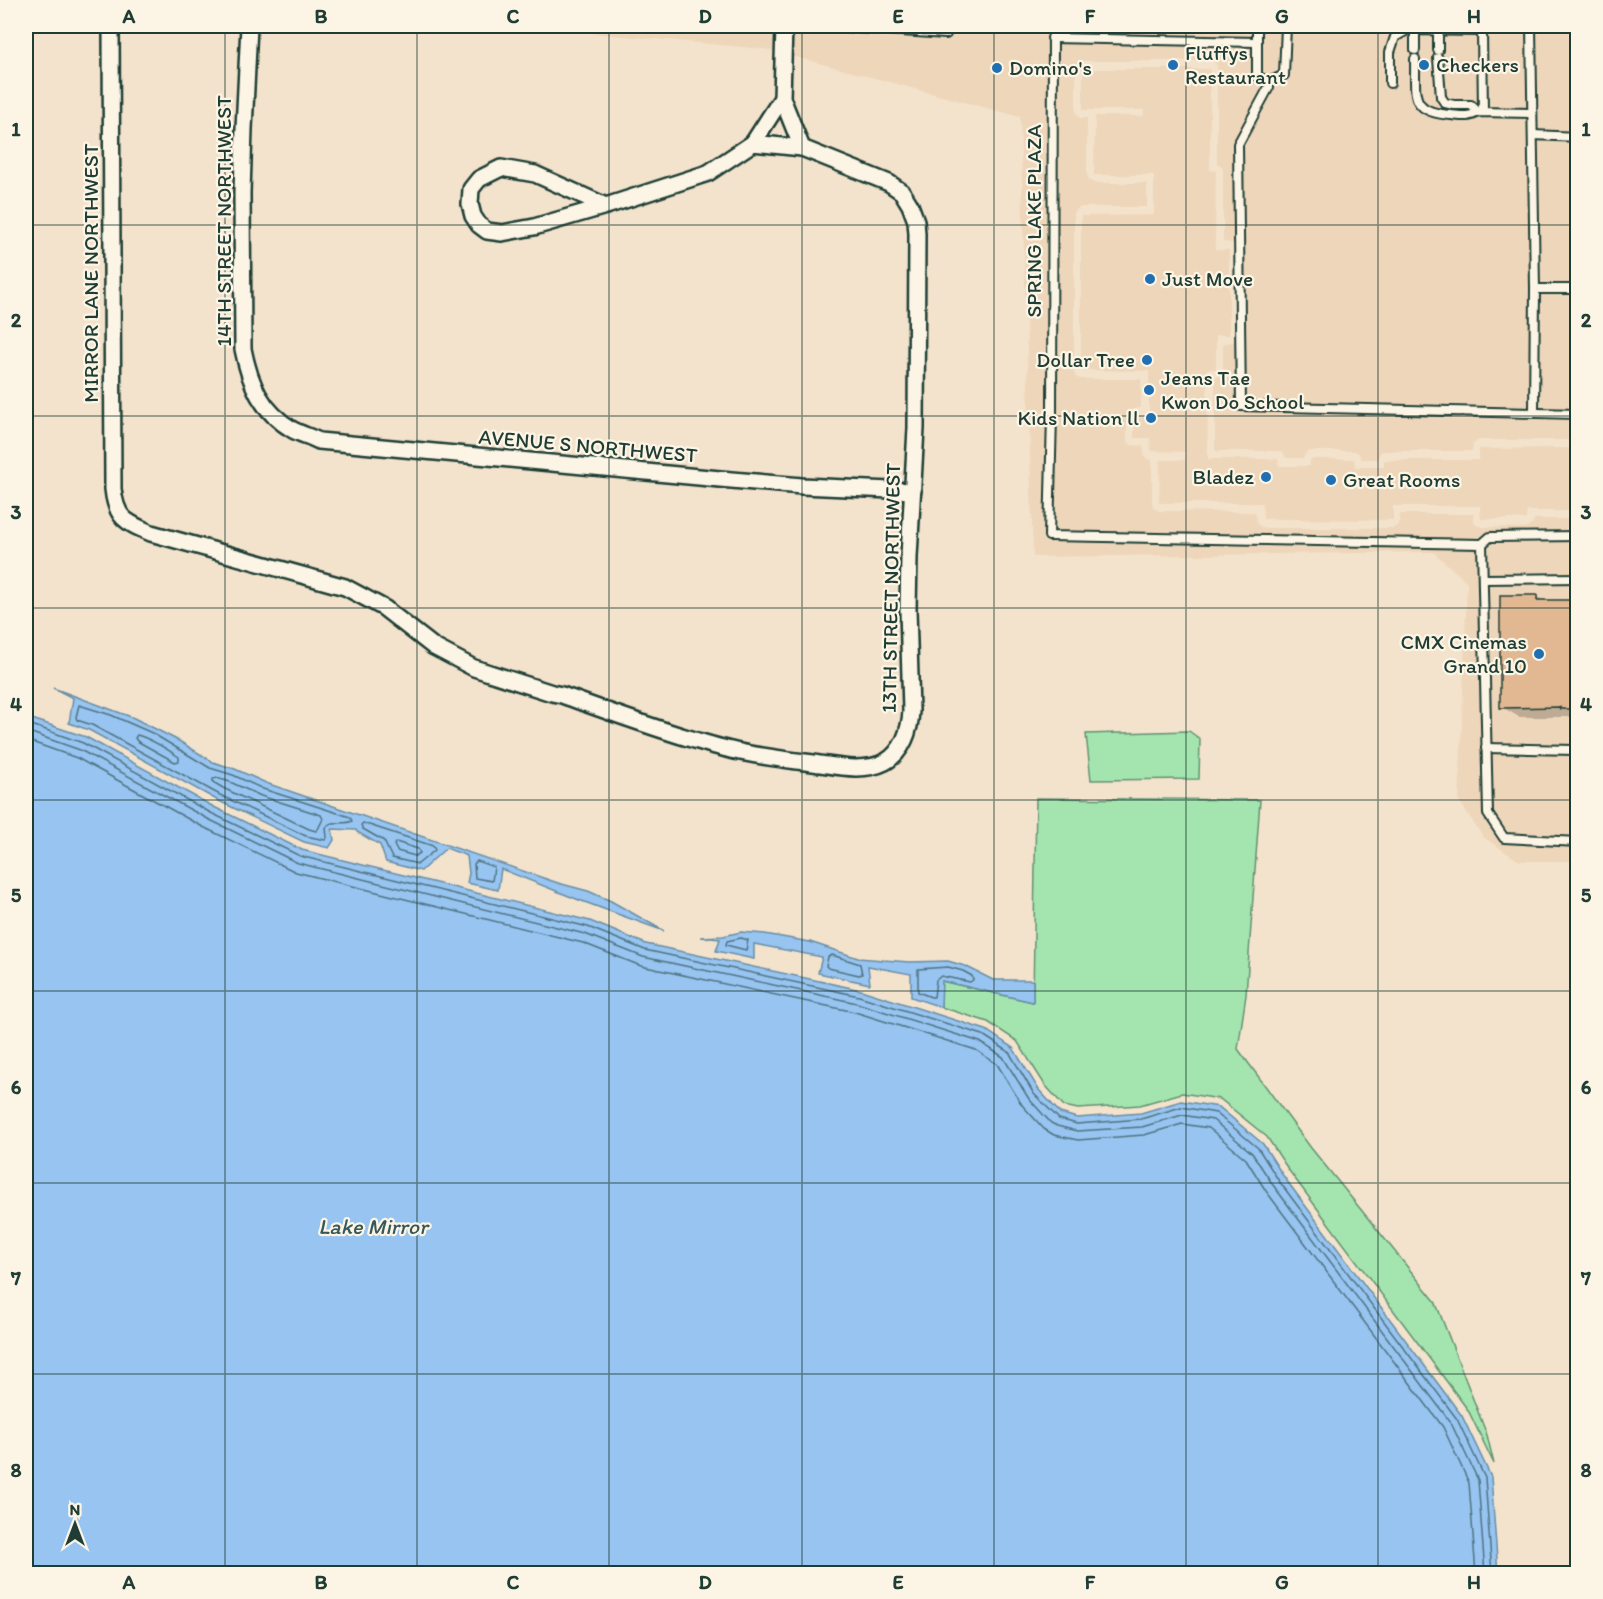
<svg xmlns="http://www.w3.org/2000/svg" width="1603" height="1599" font-family="Itim,sans-serif">
  <style>
    .built { fill: #eed6ba }
    .green { fill: #a4e5af; stroke: #629172; stroke-width: 1.5 }
    .water { fill: #97c4f1; stroke: #678ea5; stroke-width: 1.5 }
    .shadow { fill: #0003 }
    .lines { fill: none; stroke-linecap: round; stroke-linejoin: round }
    .shore { stroke: #4f7380; stroke-width: 1.5 }
    .building { fill: #e1b891; stroke: #1f3d34; stroke-width: 1.5 }
    .service-casing { stroke: #1f3d34; stroke-width: 12 }
    .minor-casing { stroke: #1f3d34; stroke-width: 20 }
    .service { stroke: #fcf5e5; stroke-width: 8 }
    .minor { stroke: #fcf5e5; stroke-width: 15 }
    .grid { fill: none; stroke: #1f3d34; stroke-width: 1.5; stroke-opacity: 0.55 }
    .poi-dot { fill: #1f6fb2; stroke: #fcf5e5; stroke-width: 2 }
    .labels { text-anchor: middle; stroke-width: 4.5; stroke-linejoin: round; paint-order: stroke }
    .poi-label { font-size: 21px; fill: #1f3d34; stroke: #fcf5e5; text-anchor: start }
    .street-label { font-size: 21px; fill: #1f3d34; stroke: #fcf5e5 }
    .water-label { font-size: 22px; font-style: italic; fill: #37585a; stroke: #fcf5e5 }
    .neatline { fill: none; stroke: #1f3d34; stroke-width: 2 }
    .grid-label { font-size: 20px; text-anchor: middle; font-weight: bold; fill: #1f3d34 }
  </style>
  <rect width="100%" height="100%" fill="#f4e3cc"/>
  <filter id="ink" filterUnits="userSpaceOnUse"><feTurbulence type="fractalNoise" baseFrequency=".0167" numOctaves="2"/><feDisplacementMap in="SourceGraphic" scale="12" xChannelSelector="R" yChannelSelector="G"/><feConvolveMatrix kernelMatrix="1 2 1 2 8 2 1 2 1" color-interpolation-filters="sRGB"/></filter>
  <g filter="url(#ink)">
    <g class="built">
      <polygon points="514,26 776,26 775,52 763,49"/>
      <polygon points="793,26 1577,26 1577,440 1479,440 1473,444 1472,451 1384,451 1380,453 1377,459 1361,459 1359,453 1354,451 1310,451 1306,453 1303,458 1286,458 1283,452 1278,451 1215,451 1215,377 1220,376 1223,371 1223,343 1233,342 1236,335 1237,250 1233,243 1223,242 1223,171 1222,166 1217,163 1217,66 1214,62 1210,61 1081,61 1077,64 1076,69 1076,110 1077,115 1080,118 1087,118 1087,175 1089,180 1094,183 1147,183 1147,207 1081,207 1077,209 1074,213 1074,373 1076,377 1080,379 1141,379 1141,408 1132,409 1128,412 1127,417 1127,437 1128,442 1132,445 1143,446 1145,456 1148,459 1152,460 1152,503 1154,508 1159,511 1255,512 1257,524 1263,528 1393,528 1399,525 1400,514 1473,514 1475,524 1481,527 1526,528 1532,524 1534,519 1577,519 1577,861 1519,861 1483,837 1459,801 1467,582 1433,552 1033,557 1020,117 792,56"/>
      <polygon points="1083,69 1210,69 1210,170 1216,171 1215,250 1229,250 1229,335 1216,335 1216,369 1207,369 1208,459 1278,459 1279,466 1310,466 1310,459 1354,459 1355,467 1384,467 1384,460 1479,460 1479,449 1577,448 1577,511 1527,511 1526,519 1481,519 1480,506 1393,506 1393,520 1263,519 1262,503 1159,503 1160,460 1185,460 1185,452 1151,451 1150,438 1134,438 1134,417 1149,416 1149,371 1081,370 1081,216 1154,215 1154,175 1094,175 1095,116 1143,116 1144,110 1083,110"/>
    </g>
    <g class="green">
      <polygon points="1189,731 1200,739 1199,779 1091,780 1086,734"/>
      <polygon points="1036,798 1260,800 1246,995 1238,1049 1311,1148 1435,1301 1487,1435 1494,1464 1468,1410 1290,1172 1267,1137 1220,1099 1182,1093 1140,1105 1078,1109 1064,1106 1045,1085 1017,1041 988,1022 941,1007 941,981 1033,1002"/>
    </g>
    <g class="water">
      <polygon points="53,688 134,718 179,741 213,762 235,769 266,783 558,883 588,891 611,901 664,931 579,900 501,869 498,890 467,883 469,873 467,856 446,848 421,871 386,862 380,845 357,832 356,830 332,829 334,840 329,848 304,842 217,800 89,730 69,723 73,698"/>
      <polygon points="26,717 86,737 214,807 302,850 590,921 646,944 861,990 986,1030 1013,1048 1039,1090 1060,1113 1077,1118 1141,1113 1181,1101 1219,1107 1263,1144 1284,1177 1462,1416 1491,1477 1498,1573 26,1573"/>
      <polygon points="741,932 765,934 810,942 858,958 909,962 948,961 965,966 993,980 1033,980 1033,1002 942,981 941,1007 911,997 911,974 868,966 870,984 818,973 822,957 754,944 754,959 716,951 720,939 700,937 723,936"/>
    </g>
    <polygon class="shadow" points="1537,597 1545,601 1578,601 1578,717 1519,717 1502,707"/>
    <g class="lines">
      <g class="shore">
        <path d="M79,705L111,715L152,733L210,768L233,775L263,789L350,817L352,821C343,826 332,818 326,828L327,838L325,840L306,836L220,795L92,725L77,720L76,717Z"/>
        <polyline points="26,723 83,743 211,813 300,856 588,927 645,950 859,996 983,1035 1009,1052 1034,1094 1059,1119 1077,1124 1141,1119 1181,1107 1216,1113 1258,1148 1279,1181 1457,1419 1485,1478 1492,1574"/>
        <polyline points="26,731 80,750 208,819 298,863 585,934 643,957 857,1003 980,1042 1003,1057 1029,1099 1051,1123 1057,1126 1077,1131 1142,1127 1182,1115 1213,1120 1252,1153 1273,1185 1451,1423 1478,1480 1485,1574"/>
        <path d="M137,735C151,739 167,749 179,757V761L175,762L137,741L135,738Z"/>
        <polyline points="26,740 77,758 203,827 296,872 583,943 641,966 855,1012 976,1050 997,1064 1022,1105 1044,1129 1054,1135 1078,1140 1144,1135 1182,1124 1209,1128 1246,1159 1266,1191 1443,1427 1469,1483 1476,1574"/>
        <polygon points="217,778 230,782 261,796 321,815 323,819 318,829 316,831 309,829 223,788 213,782 213,779"/>
        <polygon points="363,823 433,846 435,850 418,864 392,858 384,841 363,829 361,825"/>
        <polygon points="396,842 418,849 420,853 415,856 397,851 394,845"/>
        <polygon points="477,861 494,867 492,881 475,878 474,864"/>
        <polygon points="741,938 748,940 746,950 726,945 727,941"/>
        <polygon points="832,955 860,964 862,974 859,975 828,968 826,966 828,957"/>
        <polygon points="948,967 963,971 972,976 973,980 970,982 941,976 936,980 934,997 931,997 918,992 918,969"/>
      </g>
    </g>
    <polygon class="building" points="1500,595 1537,595 1537,600 1578,600 1578,709 1560,709 1560,707 1500,708"/>
    <g class="lines">
      <g class="service-casing">
        <g id="service">
          <polyline points="442,26 457,26"/>
          <polyline points="827,26 946,34"/>
          <polyline points="1053,26 1052,416 1049,536 1482,544 1488,814 1504,838 1578,842"/>
          <polyline points="1257,26 1257,76 1269,82 1284,75 1286,26"/>
          <polyline points="1531,26 1535,289 1578,289"/>
          <polyline points="1415,30 1415,50"/>
          <polyline points="1438,30 1438,50"/>
          <polyline points="1052,38 1257,42"/>
          <polyline points="1438,58 1441,97 1445,103 1454,105 1471,105 1478,112"/>
          <path d="M1415,59C1416,94 1408,112 1451,115C1462,116 1469,118 1478,112L1532,113"/>
          <polyline points="1269,82 1269,87 1238,144 1241,406 1578,414"/>
          <polyline points="1390,83 1390,52 1395,37 1407,30 1482,31 1483,112"/>
          <polyline points="1533,135 1578,137"/>
          <polyline points="1534,413 1535,289"/>
          <polyline points="1482,544 1490,537 1578,536"/>
          <polyline points="1483,579 1578,578"/>
          <polyline points="1486,748 1574,750 1578,754"/>
        </g>
      </g>
      <g class="minor-casing">
        <g id="minor">
          <path d="M111,26L113,489C116,518 125,522 151,533L345,587L384,608L434,647L474,668L552,693L562,695C604,710 645,725 688,738C705,743 723,749 740,752C764,757 789,760 813,763C836,766 863,773 885,762C903,752 910,730 911,711L908,609L909,557L916,428L917,234L916,221L910,205L902,192L889,183L802,148L782,98L784,26"/>
          <path d="M249,26L244,129L242,193L243,349C250,384 261,411 293,430C301,434 311,437 319,441L720,479L802,486L913,491"/>
          <polyline points="753,143 782,98"/>
          <polyline points="606,206 535,174 501,168 479,179 471,189 470,204 473,216 479,225 487,231 502,233 534,227 606,206 708,173 753,143 802,148"/>
        </g>
      </g>
      <use href="#service" class="service"/>
      <use href="#minor" class="minor"/>
    </g>
  </g>
  <path class="grid" d="M225,26V1574M417,26V1574M609,26V1574M802,26V1574M994,26V1574M1186,26V1574M1378,26V1574M26,225H1578M26,416H1578M26,608H1578M26,800H1578M26,991H1578M26,1183H1578M26,1374H1578"/>
  <g class="poi-dot">
    <circle cx="1173" cy="65" r="6"/>
    <circle cx="1424" cy="65" r="6"/>
    <circle cx="997" cy="68" r="6"/>
    <circle cx="1150" cy="279" r="6"/>
    <circle cx="1147" cy="360" r="6"/>
    <circle cx="1149" cy="390" r="6"/>
    <circle cx="1151" cy="418" r="6"/>
    <circle cx="1266" cy="477" r="6"/>
    <circle cx="1331" cy="480" r="6"/>
    <circle cx="1539" cy="654" r="6"/>
  </g>
  <g class="labels">
    <g class="poi-label">
      <text x="1185" y="60">Fluffys<tspan x="1185" dy="24">Restaurant</tspan></text>
      <text x="1436" y="72">Checkers</text>
      <text x="1009" y="75">Domino's</text>
      <text x="1162" y="286">Just Move</text>
      <text x="1135" y="367" text-anchor="end">Dollar Tree</text>
      <text x="1161" y="385">Jeans Tae<tspan x="1161" dy="24">Kwon Do School</tspan></text>
      <text x="1139" y="425" text-anchor="end">Kids Nation ll</text>
      <text x="1254" y="484" text-anchor="end">Bladez</text>
      <text x="1343" y="487">Great Rooms</text>
      <text x="1527" y="649" text-anchor="end">CMX Cinemas<tspan x="1527" dy="24">Grand 10</tspan></text>
    </g>
    <g class="street-label">
      <text transform="translate(224 221) rotate(-90)" y="7">14TH STREET NORTHWEST</text>
      <text transform="translate(1034 221) rotate(-90)" y="7">SPRING LAKE PLAZA</text>
      <text transform="translate(91 273) rotate(-90)" y="7">MIRROR LANE NORTHWEST</text>
      <text transform="translate(588 446) rotate(5)" y="7">AVENUE S NORTHWEST</text>
      <text transform="translate(891 588) rotate(-89)" y="7">13TH STREET NORTHWEST</text>
    </g>
    <g class="water-label">
      <text x="373" y="1234">Lake Mirror</text>
    </g>
  </g>
  <rect width="1603" height="1599" fill="none" stroke="#fcf5e5" stroke-width="66"/>
  <g transform="translate(75 1524)" stroke="#fcf5e5" stroke-width="4.5" paint-order="stroke">
  <path d="M0-4.5L10 22L0 15L-10 22Z" fill="#1f3d34"/>
  <text y="-9" font-size="16" font-weight="bold" text-anchor="middle" fill="#1f3d34">N</text>
  </g>
  <rect x="33" y="33" width="1537" height="1533" class="neatline"/>
  <g class="grid-label">
    <text x="129" y="23">A</text>
    <text x="321" y="23">B</text>
    <text x="513" y="23">C</text>
    <text x="705" y="23">D</text>
    <text x="898" y="23">E</text>
    <text x="1090" y="23">F</text>
    <text x="1282" y="23">G</text>
    <text x="1474" y="23">H</text>
    <text x="16" y="136">1</text>
    <text x="1586" y="136">1</text>
    <text x="16" y="327">2</text>
    <text x="1586" y="327">2</text>
    <text x="16" y="519">3</text>
    <text x="1586" y="519">3</text>
    <text x="16" y="711">4</text>
    <text x="1586" y="711">4</text>
    <text x="16" y="902">5</text>
    <text x="1586" y="902">5</text>
    <text x="16" y="1094">6</text>
    <text x="1586" y="1094">6</text>
    <text x="16" y="1285">7</text>
    <text x="1586" y="1285">7</text>
    <text x="16" y="1477">8</text>
    <text x="1586" y="1477">8</text>
    <text x="129" y="1589">A</text>
    <text x="321" y="1589">B</text>
    <text x="513" y="1589">C</text>
    <text x="705" y="1589">D</text>
    <text x="898" y="1589">E</text>
    <text x="1090" y="1589">F</text>
    <text x="1282" y="1589">G</text>
    <text x="1474" y="1589">H</text>
  </g>
</svg>
